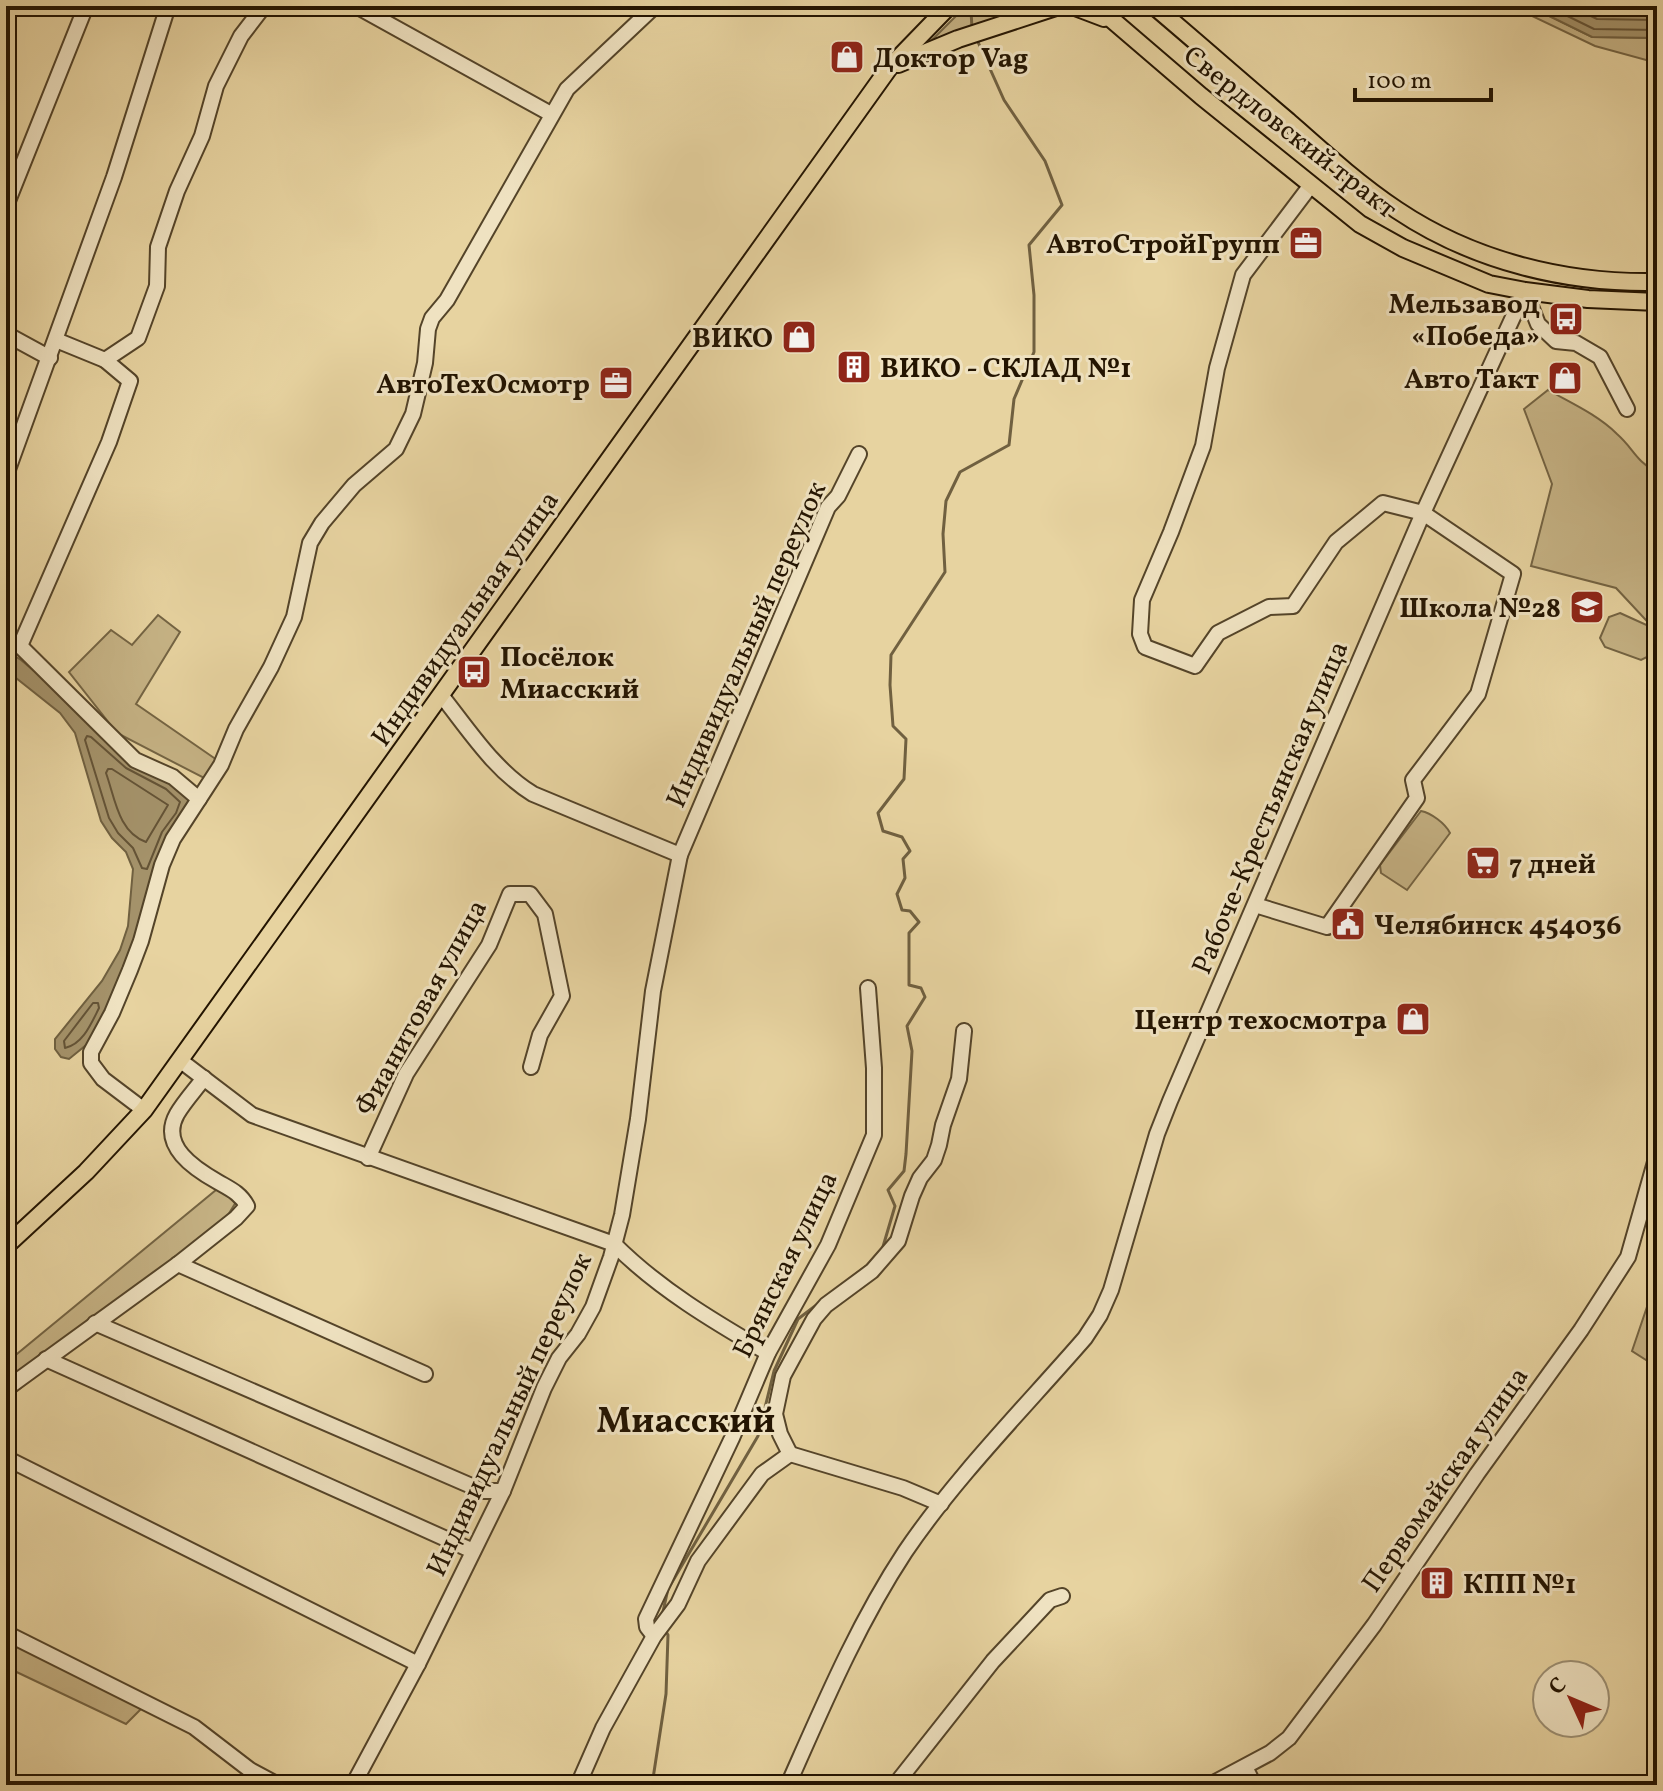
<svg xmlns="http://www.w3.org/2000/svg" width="1663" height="1791" font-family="Vollkorn,serif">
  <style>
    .green { fill: #c6b385; stroke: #746443; stroke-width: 2 }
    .water { fill: #a4926a; stroke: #706040; stroke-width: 2 }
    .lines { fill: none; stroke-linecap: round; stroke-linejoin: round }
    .shore { stroke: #645336; stroke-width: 2 }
    .stream { stroke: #706040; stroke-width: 3 }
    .minor-casing { stroke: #544429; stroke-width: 18 }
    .major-casing { stroke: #231401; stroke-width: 20 }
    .minor { stroke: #efe2c1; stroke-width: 14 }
    .major { stroke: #e7d3a0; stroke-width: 16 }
    .labels { text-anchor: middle; stroke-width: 6; stroke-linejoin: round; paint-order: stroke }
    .poi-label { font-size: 28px; font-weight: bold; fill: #231401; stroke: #efe2c1; text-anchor: end }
    .street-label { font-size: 28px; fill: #231401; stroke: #efe2c1 }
    .district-label { font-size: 36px; font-weight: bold; fill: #231401; stroke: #efe2c1 }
  </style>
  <rect width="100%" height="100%" fill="#e7d3a0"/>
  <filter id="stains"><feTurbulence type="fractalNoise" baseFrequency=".0025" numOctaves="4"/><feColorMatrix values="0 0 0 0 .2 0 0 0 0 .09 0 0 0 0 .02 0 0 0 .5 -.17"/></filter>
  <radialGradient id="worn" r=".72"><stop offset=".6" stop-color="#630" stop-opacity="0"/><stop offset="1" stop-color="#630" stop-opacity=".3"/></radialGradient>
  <g class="green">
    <polygon points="966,6 1037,6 932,40"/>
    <polygon points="1511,6 1529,6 1592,37 1657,38 1657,63 1595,46"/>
    <path d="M1548,390C1571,403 1598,415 1617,434C1634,449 1634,459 1657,473V632L1616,588L1531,566L1552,484L1524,409Z"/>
    <polygon points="1620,613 1651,627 1655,635 1647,657 1641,660 1605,647 1600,638 1609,617"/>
    <polygon points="158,615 180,632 136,704 217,760 206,779 117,733 69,672 111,630 132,645"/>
    <path d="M1421,811C1431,813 1445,823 1450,833L1407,890L1381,873L1380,865Z"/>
    <polygon points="223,1189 236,1202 228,1215 6,1400 6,1363 216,1190"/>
    <polygon points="1657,1212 1657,1367 1632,1351 1652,1292 1650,1229"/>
    <polygon points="6,1639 142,1708 126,1724 6,1667"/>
  </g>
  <g class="water">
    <polygon points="1529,6 1657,6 1657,38 1592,37"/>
    <polygon points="10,653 21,660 191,801 113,998 91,1041 69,1059 61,1057 55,1049 55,1039 102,981 120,950 128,926 133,869 126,852 112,838 101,821 75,733 60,713 6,670 6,655"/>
  </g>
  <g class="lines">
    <g class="shore">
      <polyline points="1547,6 1594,29 1657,30"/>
      <polyline points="1570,6 1597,19 1657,20"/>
      <polygon points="87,736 91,737 126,768 166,789 180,802 176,813 162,832 147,869 142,868 133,848 118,833 109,818 85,740"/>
      <path d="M108,769H112L168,805L146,842C118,832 115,798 106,773Z"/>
      <path d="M93,1003H98L99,1008C91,1024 83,1044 65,1048L64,1041Z"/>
    </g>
    <g class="stream">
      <polyline points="971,10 972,29"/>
      <polyline points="882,1250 895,1206 888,1190 904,1171 906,1154 912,1051 907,1026 925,997 921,988 909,985 909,933 919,922 910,911 902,910 897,894 905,878 903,859 910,851 902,837 883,831 878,813 904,779 906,739 893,726 890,685 891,655 945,572 943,534 946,501 960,472 1009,445 1014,399 1034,352 1034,295 1029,245 1062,205 1045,161 1004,100 978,42"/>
      <polyline points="847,1281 873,1261"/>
      <polyline points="662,1616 668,1589 758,1436 774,1371 798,1319 819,1303"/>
      <polyline points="652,1785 666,1694 668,1635 665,1630"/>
    </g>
    <g class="minor-casing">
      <g id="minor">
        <polyline points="356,6 551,114"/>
        <polyline points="6,206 84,11 83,6"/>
        <polyline points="1525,291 1538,324 1556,341 1576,343 1600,357 1627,409"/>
        <polyline points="6,334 50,358"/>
        <polyline points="56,340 105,360 138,338 157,286 158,247 177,191 202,136 216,86 241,36 264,6"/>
        <polyline points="6,475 114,177 168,6"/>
        <polyline points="6,638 20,646 135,760 173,777 199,799 173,839 162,865 141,941 130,970 112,1013 91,1052 91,1063 103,1079 144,1110"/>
        <polyline points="20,646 109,442 130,381 105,360"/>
        <path d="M441,695C469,730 494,770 533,794L680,855"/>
        <polyline points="199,799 221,765 236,729 271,667 294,617 310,543 322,523 354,485 396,449 413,414 425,363 428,329 432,318 447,300 567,89 655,6"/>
        <polyline points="1255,905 1327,927 1417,798 1413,780 1478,694 1513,574 1423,513 1383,503 1336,542 1293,606 1269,607 1218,633 1195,666 1145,647 1140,634 1142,600 1171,532 1203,446 1217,368 1243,275 1311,185"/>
        <path d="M181,1061L252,1115L614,1244C659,1289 713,1321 768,1353"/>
        <polyline points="368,1158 406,1074 489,945 510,894 530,894 545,914 562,996 540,1035 531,1067"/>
        <polyline points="178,1264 425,1374"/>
        <polyline points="95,1323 483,1491 503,1491"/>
        <polyline points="46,1359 473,1551"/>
        <path d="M6,1389L178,1264L236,1218L247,1206C240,1193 230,1189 218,1182C195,1169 159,1146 177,1114C184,1102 195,1090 204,1078"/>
        <polyline points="790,1454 903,1488 941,1504"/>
        <polyline points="6,1458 418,1664"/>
        <polyline points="6,1633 194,1727 250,1770 278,1785"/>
        <polyline points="654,1636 647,1627 646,1619 732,1438 768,1353 828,1245 874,1135 874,1068 868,988"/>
        <polyline points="1245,1767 1254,1785"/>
        <polyline points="353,1785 418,1664 503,1491 544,1388 559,1358 578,1334 593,1307 611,1257 622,1215 638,1119 653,991 680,855 828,507 838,496 859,454"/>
        <polyline points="578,1785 603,1728 654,1636 678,1604 698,1561 762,1474 790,1454 780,1434 775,1414 783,1376 814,1319 826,1305 872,1271 898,1241 912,1196 920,1178 934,1160 939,1145 943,1125 959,1079 964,1031"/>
        <path d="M788,1785C823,1706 857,1625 905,1552C955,1478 1026,1406 1085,1338L1100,1315L1111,1290L1157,1134L1170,1101L1423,513L1525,291"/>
        <polyline points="895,1785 993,1661 1050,1600 1062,1596"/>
        <polyline points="1210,1785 1270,1753 1289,1738 1374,1625 1477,1474 1581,1330 1628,1257 1657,1155"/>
      </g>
    </g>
    <g class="major-casing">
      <g id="major">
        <polyline points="1064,6 1075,7 1104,18"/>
        <polyline points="1096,6 1201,96 1360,224 1403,248 1489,284 1525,291 1588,299 1657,302"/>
        <path d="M1154,6C1199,44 1243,83 1288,121C1323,152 1358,184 1397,210C1473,261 1566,284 1657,282"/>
        <polyline points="898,64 958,39 1059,6"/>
        <polyline points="6,1246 86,1172 144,1110 889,68 949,6"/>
      </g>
    </g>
    <use href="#minor" class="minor"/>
    <use href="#major" class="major"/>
  </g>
  <defs>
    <g id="shop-square" transform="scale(1.8)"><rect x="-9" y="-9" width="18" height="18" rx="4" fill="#8f2418" stroke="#efe2c1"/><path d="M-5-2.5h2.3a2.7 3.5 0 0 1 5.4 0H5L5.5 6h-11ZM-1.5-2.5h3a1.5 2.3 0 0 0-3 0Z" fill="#fff"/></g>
    <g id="office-square" transform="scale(1.8)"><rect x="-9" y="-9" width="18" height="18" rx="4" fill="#8f2418" stroke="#efe2c1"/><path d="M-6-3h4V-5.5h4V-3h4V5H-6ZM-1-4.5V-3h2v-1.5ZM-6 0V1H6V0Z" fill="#fff"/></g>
    <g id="bus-square" transform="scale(1.8)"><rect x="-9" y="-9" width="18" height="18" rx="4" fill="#8f2418" stroke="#efe2c1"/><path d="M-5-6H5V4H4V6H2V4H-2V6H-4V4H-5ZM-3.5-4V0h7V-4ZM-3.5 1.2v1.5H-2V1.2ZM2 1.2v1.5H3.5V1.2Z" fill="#fff"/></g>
    <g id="building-square" transform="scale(1.8)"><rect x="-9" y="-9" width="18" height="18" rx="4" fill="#8f2418" stroke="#efe2c1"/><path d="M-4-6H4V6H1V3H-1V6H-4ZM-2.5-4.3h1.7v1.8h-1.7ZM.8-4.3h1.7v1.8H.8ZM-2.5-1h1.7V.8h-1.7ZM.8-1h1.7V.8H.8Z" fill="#fff"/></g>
    <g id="school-square" transform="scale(1.8)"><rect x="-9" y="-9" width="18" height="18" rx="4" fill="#8f2418" stroke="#efe2c1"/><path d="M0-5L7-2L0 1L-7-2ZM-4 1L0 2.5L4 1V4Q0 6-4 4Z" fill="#fff"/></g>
    <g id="supermarket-square" transform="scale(1.8)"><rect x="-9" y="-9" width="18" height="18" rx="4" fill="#8f2418" stroke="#efe2c1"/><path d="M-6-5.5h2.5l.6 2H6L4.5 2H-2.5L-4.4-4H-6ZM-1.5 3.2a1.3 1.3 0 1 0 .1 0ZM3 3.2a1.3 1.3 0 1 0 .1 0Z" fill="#fff"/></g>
    <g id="civic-square" transform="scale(1.8)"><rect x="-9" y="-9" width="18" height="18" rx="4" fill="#8f2418" stroke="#efe2c1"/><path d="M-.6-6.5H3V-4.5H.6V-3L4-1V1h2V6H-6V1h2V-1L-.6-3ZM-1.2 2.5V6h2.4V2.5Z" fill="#fff"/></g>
  </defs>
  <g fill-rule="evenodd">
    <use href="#shop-square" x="847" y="57"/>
    <use href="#office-square" x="1306" y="243"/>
    <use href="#bus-square" x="1566" y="319"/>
    <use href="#shop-square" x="799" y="337"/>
    <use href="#building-square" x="854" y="367"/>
    <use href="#shop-square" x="1565" y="378"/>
    <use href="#office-square" x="616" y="383"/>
    <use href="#school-square" x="1587" y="607"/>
    <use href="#bus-square" x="474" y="672"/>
    <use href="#supermarket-square" x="1483" y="863"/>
    <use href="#civic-square" x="1348" y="924"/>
    <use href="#shop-square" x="1413" y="1019"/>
    <use href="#building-square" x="1437" y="1583"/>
  </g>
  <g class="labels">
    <g class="poi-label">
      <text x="873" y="67" text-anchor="start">Доктор Vag</text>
      <text x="1280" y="253">АвтоСтройГрупп</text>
      <text x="1540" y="313">Мельзавод<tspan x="1540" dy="32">«Победа»</tspan></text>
      <text x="773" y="347">ВИКО</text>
      <text x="880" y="377" text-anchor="start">ВИКО - СКЛАД №1</text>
      <text x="1539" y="388">Авто Такт</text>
      <text x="590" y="393">АвтоТехОсмотр</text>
      <text x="1561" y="617">Школа №28</text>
      <text x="500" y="666" text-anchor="start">Посёлок<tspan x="500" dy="32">Миасский</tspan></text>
      <text x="1509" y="873" text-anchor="start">7 дней</text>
      <text x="1374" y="934" text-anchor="start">Челябинск 454036</text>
      <text x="1387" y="1029">Центр техосмотра</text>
      <text x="1463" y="1593" text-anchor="start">КПП №1</text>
    </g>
    <g class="street-label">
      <text transform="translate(1291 131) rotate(38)" y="10">Свердловский тракт</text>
      <text transform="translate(464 618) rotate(-55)" y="10">Индивидуальная улица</text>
      <text transform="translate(745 644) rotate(-66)" y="10">Индивидуальный переулок</text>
      <text transform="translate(1269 807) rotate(-67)" y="10">Рабоче-Крестьянская улица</text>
      <text transform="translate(420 1007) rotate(-61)" y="10">Фианитовая улица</text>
      <text transform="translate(784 1264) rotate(-64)" y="10">Брянская улица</text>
      <text transform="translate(508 1414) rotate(-65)" y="10">Индивидуальный переулок</text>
      <text transform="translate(1444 1479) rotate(-55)" y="10">Первомайская улица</text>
    </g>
    <g class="district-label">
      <text x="686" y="1432">Миасский</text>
    </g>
  </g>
  <rect width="1663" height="1791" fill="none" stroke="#e7d3a0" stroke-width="32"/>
  <rect x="8" y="8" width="1647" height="1775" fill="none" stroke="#231401" stroke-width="4"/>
  <rect x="16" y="16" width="1631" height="1759" fill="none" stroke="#231401" stroke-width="2"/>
  <g transform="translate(1571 1699) rotate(314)"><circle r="38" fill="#efe2c1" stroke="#9d9074" stroke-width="2"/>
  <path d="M0-6L14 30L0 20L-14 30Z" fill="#8f2418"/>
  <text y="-12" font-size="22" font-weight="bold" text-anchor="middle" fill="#231401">С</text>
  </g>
  <path d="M1355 88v12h136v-12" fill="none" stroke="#231401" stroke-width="4"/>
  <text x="1367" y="88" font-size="24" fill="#231401" stroke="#efe2c1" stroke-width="6" paint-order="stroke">100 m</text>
  <rect width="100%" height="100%" filter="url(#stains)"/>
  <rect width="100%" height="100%" fill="url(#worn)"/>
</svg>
